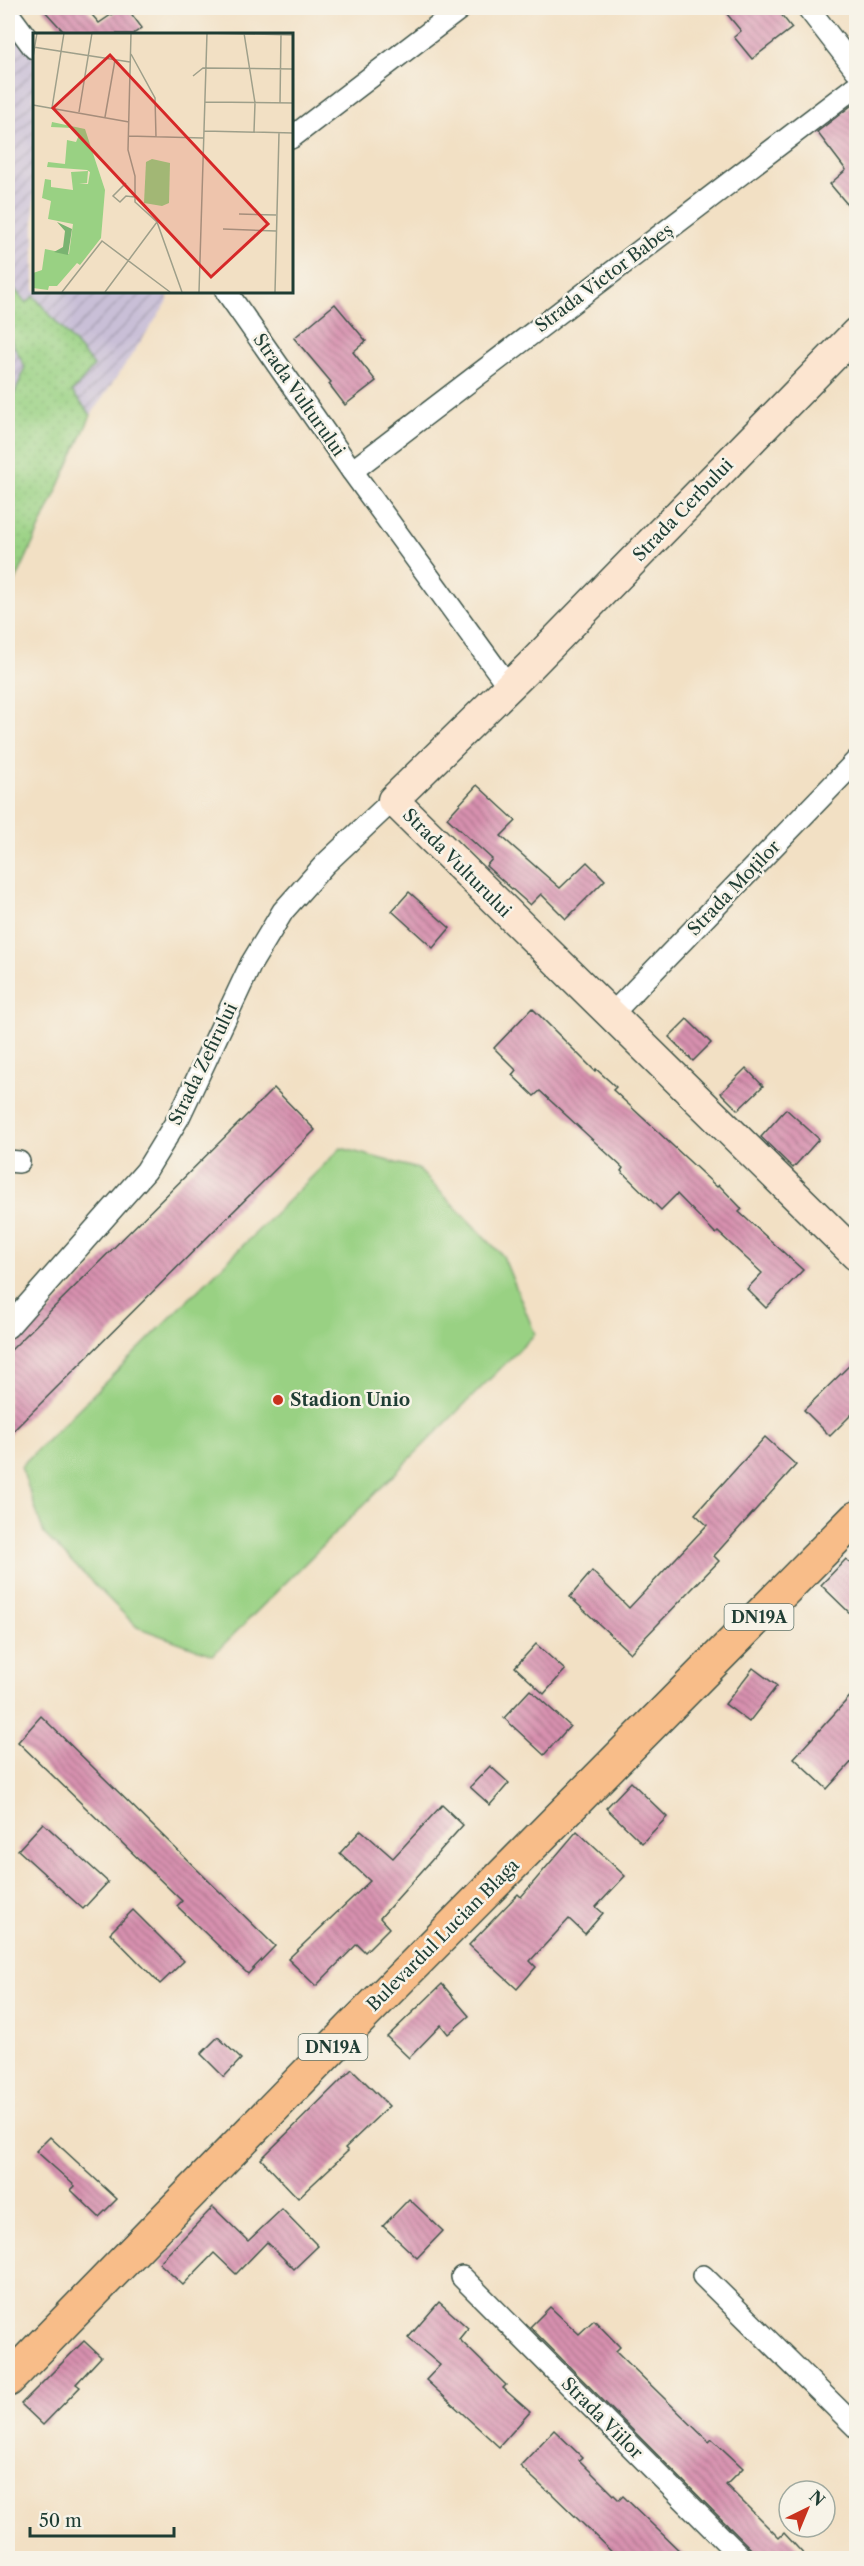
<svg xmlns="http://www.w3.org/2000/svg" width="864" height="2566" font-family="'Libre Caslon Text',serif">
  <style>
    .industrial { fill: url(#industrial-furrows) }
    .grass { fill: url(#grass-dots); stroke: #5c875c; stroke-width: 1.5 }
    .pitch { fill: #99d183; stroke: #5c875c; stroke-width: 1.5 }
    .building { fill: url(#building-back-hatch) }
    .lines { fill: none; stroke-linecap: round; stroke-linejoin: round }
    .street-casing { stroke: #3f554a; stroke-width: 24 }
    .secondary-casing { stroke: #3f554a; stroke-width: 33 }
    .primary-casing { stroke: #3f554a; stroke-width: 36 }
    .street { stroke: #fff; stroke-width: 21 }
    .secondary { stroke: #fce5d0; stroke-width: 30 }
    .primary { stroke: #f8bd89; stroke-width: 33 }
    .poi-dot { fill: #c8321e; stroke: #f7f3e8; stroke-width: 2 }
    .labels { text-anchor: middle; stroke-width: 5; stroke-linejoin: round; paint-order: stroke }
    .shield { fill: #f7f3e8; stroke: #60746a; stroke-width: 1.5 }
    .shield-label { font-size: 16px; font-weight: bold; fill: #1f3d34 }
    .street-label { font-size: 18px; fill: #1f3d34; stroke: #f7f3e8 }
    .poi-label { font-size: 18px; font-weight: bold; fill: #1f3d34; stroke: #f7f3e8; text-anchor: start }
    .inset-road { fill: none; stroke: #9e9f8a; stroke-width: 1.5 }
    .view { fill: #d62828; fill-opacity: 0.15; stroke: #d62828; stroke-width: 3 }
    .inset-edge { fill: none; stroke: #1f3d34; stroke-width: 3 }
  </style>
  <defs>
    <pattern id="industrial-furrows" width="10" height="10" patternUnits="userSpaceOnUse" patternTransform="scale(1.5)"><rect width="10" height="10" fill="#c9bfd7"/><path d="M-1 1l2-2M0 10L10 0M9 11l2-2" fill="none" stroke="#a39caf"/></pattern>
    <pattern id="grass-dots" width="8" height="8" patternUnits="userSpaceOnUse" patternTransform="scale(1.5)"><rect width="8" height="8" fill="#99d183"/><path d="M2 2h.1M6 6h.1" fill="none" stroke="#83b472" stroke-width="1.8" stroke-linecap="round"/></pattern>
    <pattern id="building-back-hatch" width="6" height="6" patternUnits="userSpaceOnUse" patternTransform="scale(1.5)"><rect width="6" height="6" fill="#d790af"/><path d="M-1 5l2 2M0 0l6 6M5-1l2 2" fill="none" stroke="#ae778f"/></pattern>
  </defs>
  <rect width="100%" height="100%" fill="#f7f3e8"/>
  <filter id="ink" filterUnits="userSpaceOnUse"><feTurbulence type="fractalNoise" baseFrequency=".0167" numOctaves="2"/><feDisplacementMap in="SourceGraphic" scale="12" xChannelSelector="R" yChannelSelector="G"/><feConvolveMatrix kernelMatrix="1 2 1 2 8 2 1 2 1" color-interpolation-filters="sRGB"/></filter>
  <filter id="wash" filterUnits="userSpaceOnUse"><feTurbulence type="fractalNoise" baseFrequency=".008" numOctaves="4" result="noise"/><feDisplacementMap in="SourceGraphic" scale="24" xChannelSelector="R" yChannelSelector="G"/><feGaussianBlur stdDeviation="1.35" result="paint"/><feColorMatrix in="noise" values="0 0 0 0 0 0 0 0 0 0 0 0 0 0 0 0 0 1.4 0 .05"/><feComposite in="paint" operator="in"/></filter>
  <g filter="url(#wash)">
    <rect width="100%" height="100%" fill="#f2e0c4"/>
    <polygon class="industrial" points="8,8 34,42 34,291 168,291 168,301 91,415 8,598"/>
    <polygon class="grass" points="8,281 26,303 34,296 94,366 72,392 91,415 8,598 8,412 25,367 8,334"/>
    <polygon class="pitch" points="341,1148 418,1169 503,1256 535,1334 213,1655 137,1627 44,1534 21,1466"/>
    <g id="blocks">
      <g class="building">
        <polygon points="42,8 86,8 99,23 121,8 127,8 142,28 133,34 66,34"/>
        <polygon points="722,8 776,8 792,28 752,59 734,37 741,31"/>
        <polygon points="856,102 856,196 847,204 830,184 846,170 817,132"/>
        <polygon points="335,304 366,341 353,352 376,381 345,405 329,384 331,382 294,338"/>
        <polygon points="477,785 516,821 501,836 560,888 587,862 605,880 566,919 541,894 530,905 486,866 492,859 447,818"/>
        <polygon points="409,892 450,928 433,948 392,911"/>
        <polygon points="532,1008 595,1071 596,1069 616,1087 613,1090 717,1187 719,1185 742,1209 739,1212 803,1270 766,1308 747,1289 762,1273 718,1232 716,1234 677,1194 661,1210 621,1171 623,1168 540,1091 534,1096 512,1075 516,1070 494,1048"/>
        <polygon points="687,1019 711,1043 693,1061 669,1037"/>
        <polygon points="746,1068 763,1086 738,1110 721,1093"/>
        <polygon points="274,1088 315,1130 8,1436 8,1353"/>
        <polygon points="786,1109 819,1139 793,1168 761,1137"/>
        <polygon points="856,1359 856,1410 830,1436 804,1410"/>
        <polygon points="765,1437 796,1465 714,1556 719,1561 630,1653 570,1597 592,1571 629,1608 707,1525 695,1514"/>
        <polygon points="846,1559 856,1569 856,1619 821,1585"/>
        <polygon points="536,1644 565,1670 544,1694 515,1667"/>
        <polygon points="753,1668 777,1686 749,1722 725,1704"/>
        <polygon points="530,1690 570,1726 544,1755 504,1718"/>
        <polygon points="856,1690 856,1757 827,1789 794,1758"/>
        <polygon points="41,1716 275,1946 248,1974 177,1906 182,1901 18,1742"/>
        <polygon points="490,1766 509,1783 490,1805 470,1787"/>
        <polygon points="631,1782 667,1817 642,1843 606,1808"/>
        <polygon points="442,1805 463,1825 380,1918 389,1928 365,1952 357,1944 316,1986 288,1959 370,1881 340,1853 361,1830 393,1858"/>
        <polygon points="43,1823 108,1882 83,1909 18,1850"/>
        <polygon points="577,1831 625,1876 596,1907 603,1913 585,1934 569,1919 530,1961 536,1967 517,1989 469,1945 518,1894 521,1897"/>
        <polygon points="133,1910 184,1961 160,1984 110,1933"/>
        <polygon points="442,1984 469,2016 448,2034 441,2025 409,2058 387,2037"/>
        <polygon points="218,2037 241,2059 224,2077 201,2054"/>
        <polygon points="352,2069 389,2106 345,2148 348,2151 298,2198 261,2159"/>
        <polygon points="50,2137 117,2199 99,2217 71,2190 75,2186 36,2151"/>
        <polygon points="409,2199 443,2231 417,2258 383,2226"/>
        <polygon points="213,2207 248,2241 282,2209 318,2246 294,2269 267,2242 236,2274 214,2253 183,2285 159,2263"/>
        <polygon points="439,2302 468,2328 459,2339 506,2385 503,2388 530,2412 499,2447 426,2380 440,2365 408,2338"/>
        <polygon points="550,2307 579,2334 594,2320 620,2347 616,2351 709,2442 712,2439 743,2468 726,2485 779,2538 784,2533 808,2559 754,2559 751,2549 530,2327"/>
        <polygon points="84,2341 101,2357 76,2384 80,2387 43,2425 21,2404"/>
        <polygon points="554,2430 582,2457 579,2460 619,2500 623,2496 688,2559 619,2559 549,2491 548,2492 520,2466"/>
      </g>
    </g>
  </g>
  <g filter="url(#ink)">
    <use href="#blocks" fill-opacity="0" stroke="#3f554a" stroke-width="1.5"/>
    <g class="lines">
      <g class="street-casing">
        <g id="street">
          <polyline points="808,8 856,70"/>
          <polyline points="8,13 34,48"/>
          <polyline points="291,138 461,8"/>
          <polyline points="226,291 352,471 509,687"/>
          <polyline points="352,471 856,86"/>
          <polyline points="611,1015 856,761"/>
          <polyline points="8,1161 19,1162"/>
          <polyline points="8,1327 146,1171 179,1117 251,964 283,911 325,864 393,800"/>
          <polyline points="703,2276 856,2427"/>
          <polyline points="462,2277 742,2558"/>
        </g>
      </g>
      <g class="secondary-casing">
        <polyline id="secondary" points="856,333 530,666 393,800 856,1255"/>
      </g>
      <g class="primary-casing">
        <polyline id="primary" points="8,2380 362,2017 856,1518"/>
      </g>
      <use href="#street" class="street"/>
      <use href="#secondary" class="secondary"/>
      <use href="#primary" class="primary"/>
    </g>
  </g>
  <circle class="poi-dot" cx="278" cy="1400" r="6"/>
  <g class="labels">
    <g class="shield">
      <rect x="724.5" y="1604" width="69" height="26" rx="4.5"/>
      <rect x="298.5" y="2034" width="69" height="26" rx="4.5"/>
    </g>
    <g class="shield-label">
      <text x="759" y="1623">DN19A</text>
      <text x="333" y="2053">DN19A</text>
    </g>
    <g class="street-label">
      <text transform="translate(604 278) rotate(-37)" y="6">Strada Victor Babeș</text>
      <text transform="translate(299 395) rotate(55)" y="6">Strada Vulturului</text>
      <text transform="translate(683 510) rotate(-46)" y="6">Strada Cerbului</text>
      <text transform="translate(457 863) rotate(45)" y="6">Strada Vulturului</text>
      <text transform="translate(734 888) rotate(-46)" y="6">Strada Moților</text>
      <text transform="translate(203 1064) rotate(-64)" y="6">Strada Zefirului</text>
      <text transform="translate(443 1935) rotate(-45)" y="6">Bulevardul Lucian Blaga</text>
      <text transform="translate(602 2418) rotate(45)" y="6">Strada Viilor</text>
    </g>
    <g class="poi-label">
      <text x="290" y="1406">Stadion Unio</text>
    </g>
  </g>
  <g transform="translate(33 33)">
    <rect width="260" height="260" fill="#f2e0c4"/>
    <path d="M19,89L52,96L72,157L68,205L47,232L44,230L24,253H16L15,257L0,255V240L9,237L12,216L36,221L40,191L15,186L18,168L9,165L12,146L18,147V154L40,157L38,139L55,138L54,150L46,151H55L57,139L54,137L14,134L15,129L32,131L34,107L43,109L46,102L39,95L18,94Z" fill="#99d183"/>
    <path d="M24,189L39,196L35,222L21,219L30,214L32,198Z" fill="#7ab371"/>
    <path d="M119,126L137,130L136,170L129,173L111,170L113,129Z" fill="#99d183"/>
    <path class="inset-road" d="M98,0L95,117L102,143V169L124,189L149,259M174,0L260,2M211,0L222,70L221,99M0,14L97,29M98,21L122,65L123,104M0,24L4,0M160,43L170,35L260,36M172,69L260,70M247,70L248,1M0,72L96,89M19,75L31,0M46,79L59,0M72,84L82,27M171,98L260,100M95,103L170,105M93,150L80,163L87,169L93,163L102,164M206,181L243,182M190,196L243,198M29,259L69,208L137,259M72,259L124,189M166,259L174,0M242,259L246,100"/>
    <path class="view" d="M77,22L235,191L178,244L20,75Z"/>
    <rect width="260" height="260" class="inset-edge"/>
  </g>
  <rect width="864" height="2566" fill="none" stroke="#f7f3e8" stroke-width="30"/>
  <g transform="translate(807 2509) rotate(43)"><circle r="28" fill="#f7f3e8" stroke="#a1aaa0" stroke-width="1.5"/>
  <path d="M0-4.5L10 22L0 15L-10 22Z" fill="#c8321e"/>
  <text y="-9" font-size="16" font-weight="bold" text-anchor="middle" fill="#1f3d34">N</text>
  </g>
  <path d="M30 2527v9h144v-9" fill="none" stroke="#1f3d34" stroke-width="3"/>
  <text x="39" y="2527" font-size="18" fill="#1f3d34" stroke="#f7f3e8" stroke-width="4.5" paint-order="stroke">50 m</text>
</svg>
